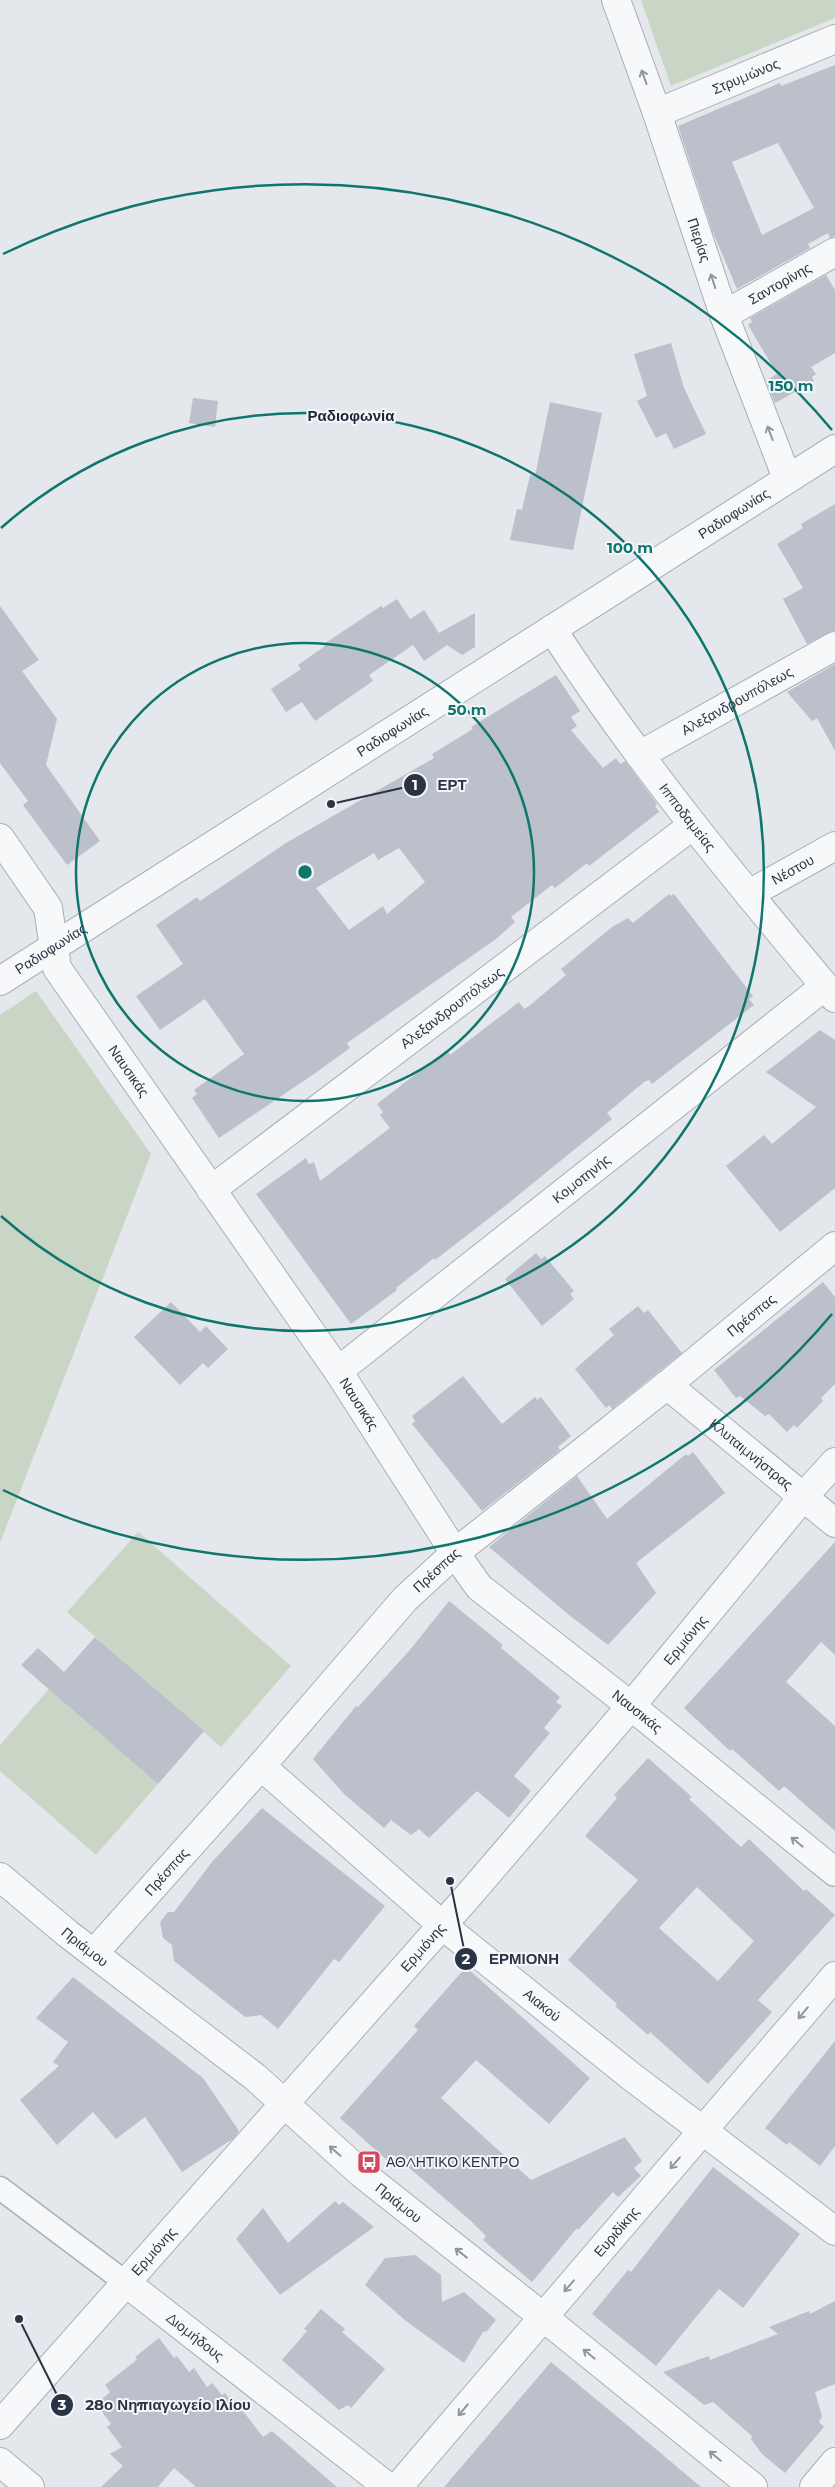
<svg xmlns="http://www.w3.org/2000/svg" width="835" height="2487" font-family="Montserrat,sans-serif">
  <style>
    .green { fill: #c9d6c5 }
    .building { fill: #bbc0ca; fill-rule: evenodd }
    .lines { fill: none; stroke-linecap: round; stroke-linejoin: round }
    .pedestrian-casing { stroke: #a9aeb7; stroke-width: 25 }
    .minor-casing { stroke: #a9aeb7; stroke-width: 30 }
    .tertiary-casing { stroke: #a9aeb7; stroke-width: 30 }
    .pedestrian { stroke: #f7f8fa; stroke-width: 22 }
    .minor { stroke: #f7f8fa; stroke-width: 28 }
    .tertiary { stroke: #f7f8fa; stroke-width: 28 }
    .oneway { stroke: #9196a0 }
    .ring { fill: none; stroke: #0f766e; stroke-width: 2.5 }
    .labels { text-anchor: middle; stroke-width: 4; stroke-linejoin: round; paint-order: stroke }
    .street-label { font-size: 14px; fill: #2b3445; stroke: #f4f6f9 }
    .poi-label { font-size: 14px; fill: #2b3445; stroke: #f4f6f9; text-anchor: start }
    .neighbourhood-label { font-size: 15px; font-weight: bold; fill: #1d2536; stroke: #f4f6f9 }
    .centre { fill: #0f766e; stroke: #f4f6f9; stroke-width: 2.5 }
    .ring-label { font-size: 15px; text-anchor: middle; font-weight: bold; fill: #0f766e; stroke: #f4f6f9; stroke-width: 4; stroke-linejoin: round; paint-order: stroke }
    .leader { fill: none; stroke: #2b3445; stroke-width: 2 }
    .callout-dot { fill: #2b3445; stroke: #f4f6f9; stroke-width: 2 }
    .mark-label { font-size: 15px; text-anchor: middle; font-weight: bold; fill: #fff }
    .callout-label { font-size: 15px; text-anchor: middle; font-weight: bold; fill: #2b3445; stroke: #f4f6f9; stroke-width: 4; stroke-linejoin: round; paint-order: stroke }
  </style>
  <rect width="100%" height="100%" fill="#e4e7ec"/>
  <g class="green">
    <polygon points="641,0 835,0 835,18 671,86"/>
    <polygon points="36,991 151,1154 0,1543 0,1015"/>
    <polygon points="138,1532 291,1666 221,1747 67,1612"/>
    <polygon points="49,1689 158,1784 96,1855 0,1771 0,1745"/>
  </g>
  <g class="building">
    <path d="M835,65V236L830,238L828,233L808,244L810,248L737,289L712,230L678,126L780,83L781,86ZM778,143L814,208L762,235L732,162Z"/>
    <polygon points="826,275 835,290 835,353 811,367 816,374 812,377 814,381 775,403 766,381 777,374 748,325 752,322 750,318"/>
    <polygon points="671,343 684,388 706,434 674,449 666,433 656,438 637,401 647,396 634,354"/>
    <polygon points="193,398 218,401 215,427 189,423"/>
    <polygon points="550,402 602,413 573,550 510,540 517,509 522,510 530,475 535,476"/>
    <polygon points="835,504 835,630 807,644 783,599 803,588 777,544 803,528 801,524"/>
    <polygon points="397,599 410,619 424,610 439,633 475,613 475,647 462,655 447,645 424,661 413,645 369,675 373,681 315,721 302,702 286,712 271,689 301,669 298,665 325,646 324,644 381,606 383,608"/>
    <polygon points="0,606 39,660 22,671 57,719 46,765 100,841 67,865 23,805 28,801 0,763"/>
    <polygon points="835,664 835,751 817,718 812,721 787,692"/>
    <path d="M556,675L580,711L571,717L577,726L571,730L603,768L616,758L620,764L625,761L657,804L655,806L659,812L589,866L587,863L555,888L552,885L511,917L515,922L496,939L347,1043L350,1048L314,1074L219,1138L192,1098L197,1094L194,1090L244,1054L205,999L160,1030L136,996L183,964L156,925L197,897L200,901L286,843L434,758L432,754L473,729L471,727ZM399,848L425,882L387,914L383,906L349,930L316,888L374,853L378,860Z"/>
    <polygon points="669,894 671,896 674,894 753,996 749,999 754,1005 652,1084 649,1080 644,1082 607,1113 612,1119 505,1206 435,1260 434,1258 396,1288 397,1290 351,1324 256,1194 306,1158 309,1164 314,1162 320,1181 390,1128 380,1115 383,1112 377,1104 447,1050 450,1055 519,1002 524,1009 529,1006 566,975 561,969 612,927 628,918 633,923"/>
    <polygon points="820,1030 835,1040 835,1188 780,1232 726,1166 764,1135 772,1144 816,1107 766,1072"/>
    <polygon points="536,1253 541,1259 545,1256 574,1291 570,1294 574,1299 542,1326 505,1279"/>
    <polygon points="823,1282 835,1297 835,1384 821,1398 823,1401 797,1428 794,1425 787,1432 769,1414 765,1416 740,1396 736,1398 714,1370"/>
    <polygon points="171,1302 200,1332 206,1326 228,1349 208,1368 203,1363 180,1385 134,1337"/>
    <polygon points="638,1306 644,1313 648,1310 682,1353 612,1409 609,1405 606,1408 575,1369 614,1335 609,1329"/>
    <polygon points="463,1376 502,1424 535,1397 537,1400 541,1397 571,1436 558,1447 560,1450 482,1511 412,1424 415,1421 412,1416"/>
    <polygon points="693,1452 725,1493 636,1563 656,1593 608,1645 569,1615 489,1547 577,1476 607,1519 686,1454 688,1456"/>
    <polygon points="835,1542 835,1655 821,1642 786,1682 835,1726 835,1831 784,1786 779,1791 732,1749 730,1751 684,1708"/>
    <polygon points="449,1601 503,1645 501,1648 560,1697 556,1702 562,1706 544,1728 550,1733 514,1776 531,1791 509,1818 477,1791 429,1838 419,1829 411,1835 391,1820 384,1828 345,1795 313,1759 356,1706 358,1707 409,1651"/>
    <polygon points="95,1637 204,1731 158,1784 21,1665 38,1648 64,1672"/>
    <path d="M648,1758L692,1797L689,1799L741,1847L749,1839L804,1891L806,1889L835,1915L758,2000L772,2012L708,2084L650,2032L648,2035L615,2006L617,2004L568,1960L638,1880L585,1836L617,1798L614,1795ZM697,1887L754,1941L718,1981L659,1928Z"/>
    <polygon points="262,1808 385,1906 339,1962 334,1959 278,2029 261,2015 245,2017 174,1961 172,1945 163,1938 160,1922 168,1912 174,1912 212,1862"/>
    <polygon points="466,1967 590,2078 549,2124 476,2060 441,2098 531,2180 625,2137 642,2161 634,2168 641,2176 618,2197 613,2192 578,2230 577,2228 532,2282 483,2240 486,2236 471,2221 394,2155 388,2161 340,2118 418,2030 414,2026"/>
    <polygon points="73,1977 203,2078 239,2131 234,2138 182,2172 145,2117 116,2139 93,2112 57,2145 20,2100 59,2066 53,2062 68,2042 36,2018"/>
    <polygon points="835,2041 835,2146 820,2166 789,2142 787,2145 765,2128"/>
    <polygon points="713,2167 800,2234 743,2308 719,2289 656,2366 592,2314 628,2270 631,2272"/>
    <polygon points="335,2201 339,2205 343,2202 374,2227 280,2295 236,2239 263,2208 288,2243"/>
    <polygon points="415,2255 441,2275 442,2302 464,2292 496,2320 487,2331 483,2332 464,2363 406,2321 365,2285 385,2258"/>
    <polygon points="835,2301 835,2384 815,2392 822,2416 819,2422 824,2427 785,2473 762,2454 751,2439 752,2436 713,2402 704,2405 663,2372 709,2356 710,2360 778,2334 769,2327 809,2311 810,2314"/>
    <polygon points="321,2309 345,2329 342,2332 385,2369 351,2408 348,2405 339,2410 282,2360 307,2331 304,2329"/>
    <polygon points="159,2338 174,2358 177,2356 189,2372 194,2368 207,2387 212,2383 222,2395 225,2393 230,2400 233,2398 263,2437 272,2431 337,2487 196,2487 174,2468 158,2487 101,2487 123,2466 110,2454 122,2447 107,2427 111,2424 98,2406 103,2403 101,2400 110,2392 105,2385 134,2362 137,2359 135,2357"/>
    <polygon points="551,2362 632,2429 701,2487 444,2487"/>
  </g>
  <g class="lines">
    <g class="pedestrian-casing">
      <polyline id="pedestrian" points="0,2188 125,2282"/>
    </g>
    <g class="minor-casing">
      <g id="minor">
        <path id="s1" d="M616,0L657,113L724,315L787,478"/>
        <path id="s2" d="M657,113L835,39"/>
        <path id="s3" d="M724,315L835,252"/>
        <path id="s4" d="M552,629C636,759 735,879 835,998"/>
        <path id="s5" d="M640,755L835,646"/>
        <path id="s6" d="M0,838L48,908L57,968L338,1371L455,1553L479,1587L631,1706L835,1872"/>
        <path id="s7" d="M749,894L835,846"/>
        <path id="s8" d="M211,1190L693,825"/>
        <path id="s9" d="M338,1371L825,986"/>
        <path id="s10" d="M667,1385L835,1523"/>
        <path id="s11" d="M261,1766L442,1925L632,2077L835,2231"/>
        <path id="s12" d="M94,1953L261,1766L405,1599L455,1553L667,1385L835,1246"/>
        <path id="s13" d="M125,2282L388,2487"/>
        <polyline points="0,2462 30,2487"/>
        <path id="s14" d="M398,2487L835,1976"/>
        <polyline points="814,2487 835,2462"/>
      </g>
    </g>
    <g class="tertiary-casing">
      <g id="tertiary">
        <path id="s15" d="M0,981L835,449"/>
        <path id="s16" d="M0,1877L68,1934L255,2077L361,2173L542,2316L753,2487"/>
        <path id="s17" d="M0,2425L469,1895L631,1706L803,1497L835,1462"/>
      </g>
    </g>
    <use href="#pedestrian" class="pedestrian"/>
    <use href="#minor" class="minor"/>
    <use href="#tertiary" class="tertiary"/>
  </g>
  <defs><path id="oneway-shaft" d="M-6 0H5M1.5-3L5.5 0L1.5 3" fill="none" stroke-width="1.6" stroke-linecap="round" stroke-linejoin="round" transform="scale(1.25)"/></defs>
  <g class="oneway">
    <use href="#oneway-shaft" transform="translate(644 77) rotate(-110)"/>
    <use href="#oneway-shaft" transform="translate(713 281) rotate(-108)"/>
    <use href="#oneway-shaft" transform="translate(770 433) rotate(-111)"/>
    <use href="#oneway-shaft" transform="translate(797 1842) rotate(-141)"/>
    <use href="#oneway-shaft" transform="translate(803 2013) rotate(130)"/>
    <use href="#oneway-shaft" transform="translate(335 2151) rotate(-139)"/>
    <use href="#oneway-shaft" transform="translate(675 2163) rotate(131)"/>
    <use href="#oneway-shaft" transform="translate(461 2253) rotate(-142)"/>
    <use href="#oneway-shaft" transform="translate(569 2286) rotate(131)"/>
    <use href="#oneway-shaft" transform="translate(589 2354) rotate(-141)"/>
    <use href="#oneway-shaft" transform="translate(463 2410) rotate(130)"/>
    <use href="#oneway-shaft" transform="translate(715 2456) rotate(-141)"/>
  </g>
  <g class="ring">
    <circle cx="305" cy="872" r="229"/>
    <path d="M1 528A459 459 0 1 1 1 1216"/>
    <path d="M832 1314A688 688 0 0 1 3 1490M3 254A688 688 0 0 1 832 430"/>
  </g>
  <defs>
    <g id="bus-square" transform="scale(1.25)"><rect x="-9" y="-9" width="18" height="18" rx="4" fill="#d1495b" stroke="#f4f6f9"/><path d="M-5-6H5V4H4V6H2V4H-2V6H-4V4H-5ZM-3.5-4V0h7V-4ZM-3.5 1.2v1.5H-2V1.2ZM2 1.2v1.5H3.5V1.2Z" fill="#fff"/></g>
  </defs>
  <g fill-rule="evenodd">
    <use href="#bus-square" x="369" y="2162"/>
  </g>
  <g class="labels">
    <g class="street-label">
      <text dy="5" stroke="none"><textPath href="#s2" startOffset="96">Στρυμώνος</textPath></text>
      <text dy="5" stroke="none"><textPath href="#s1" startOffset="254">Πιερίας</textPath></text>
      <text dy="5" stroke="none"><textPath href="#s3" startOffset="64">Σαντορίνης</textPath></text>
      <text dy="5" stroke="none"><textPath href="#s15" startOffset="870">Ραδιοφωνίας</textPath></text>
      <text dy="5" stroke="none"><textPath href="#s5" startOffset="111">Αλεξανδρουπόλεως</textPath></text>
      <text dy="5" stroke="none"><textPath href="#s15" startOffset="465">Ραδιοφωνίας</textPath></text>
      <text dy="5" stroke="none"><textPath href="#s4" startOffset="232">Ιπποδαμείας</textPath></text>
      <text dy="5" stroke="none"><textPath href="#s7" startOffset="50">Νέστου</textPath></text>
      <text dy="5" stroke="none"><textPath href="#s15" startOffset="60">Ραδιοφωνίας</textPath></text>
      <text dy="5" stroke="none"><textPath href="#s8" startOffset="302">Αλεξανδρουπόλεως</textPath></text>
      <text dy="5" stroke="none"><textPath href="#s6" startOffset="271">Ναυσικάς</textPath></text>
      <text dy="5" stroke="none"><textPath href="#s9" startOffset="310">Κομοτηνής</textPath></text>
      <text dy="5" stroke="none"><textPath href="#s12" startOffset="919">Πρέσπας</textPath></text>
      <text dy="5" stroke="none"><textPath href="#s6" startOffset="676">Ναυσικάς</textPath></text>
      <text dy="5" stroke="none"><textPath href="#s10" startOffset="109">Κλυταιμνήστρας</textPath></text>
      <text dy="5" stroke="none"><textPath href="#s12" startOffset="514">Πρέσπας</textPath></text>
      <text dy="5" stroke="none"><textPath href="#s17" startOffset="1042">Ερμιόνης</textPath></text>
      <text dy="5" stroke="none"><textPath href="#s6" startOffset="1096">Ναυσικάς</textPath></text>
      <text dy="5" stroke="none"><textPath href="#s12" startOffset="109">Πρέσπας</textPath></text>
      <text dy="5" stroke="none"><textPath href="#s16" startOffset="110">Πριάμου</textPath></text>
      <text dy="5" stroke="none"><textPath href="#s17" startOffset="638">Ερμιόνης</textPath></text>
      <text dy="5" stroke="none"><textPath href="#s11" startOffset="369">Αιακού</textPath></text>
      <text dy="5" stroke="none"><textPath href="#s16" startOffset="515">Πριάμου</textPath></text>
      <text dy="5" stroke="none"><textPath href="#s14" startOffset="336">Ευριδίκης</textPath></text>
      <text dy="5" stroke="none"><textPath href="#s17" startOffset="232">Ερμιόνης</textPath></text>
      <text dy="5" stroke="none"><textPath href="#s13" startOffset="89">Διομήδους</textPath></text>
    </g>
    <g class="poi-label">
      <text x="386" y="2167">ΑΘΛΗΤΙΚΟ ΚΕΝΤΡΟ</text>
    </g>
    <g class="neighbourhood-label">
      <text x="351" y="421">Ραδιοφωνία</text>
    </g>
  </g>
  <circle cx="305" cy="872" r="8" class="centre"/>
  <g class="ring-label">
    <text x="791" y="391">150 m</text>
    <text x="630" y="553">100 m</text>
    <text x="467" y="715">50 m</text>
  </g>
  <path class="leader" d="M331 804L415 785M450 1881L466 1959M19 2319L62 2405"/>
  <g class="callout-dot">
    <circle cx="331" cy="804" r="5"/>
    <circle cx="450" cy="1881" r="5"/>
    <circle cx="19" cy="2319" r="5"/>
    <circle cx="415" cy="785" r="12"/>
    <circle cx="466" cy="1959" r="12"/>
    <circle cx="62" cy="2405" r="12"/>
  </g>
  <g class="mark-label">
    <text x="415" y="790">1</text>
    <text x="466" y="1964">2</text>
    <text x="62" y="2410">3</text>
  </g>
  <g class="callout-label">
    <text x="452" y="790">ΕΡΤ</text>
    <text x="524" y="1964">ΕΡΜΙΟΝΗ</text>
    <text x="168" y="2410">28ο Νηπιαγωγείο Ιλίου</text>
  </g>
</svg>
